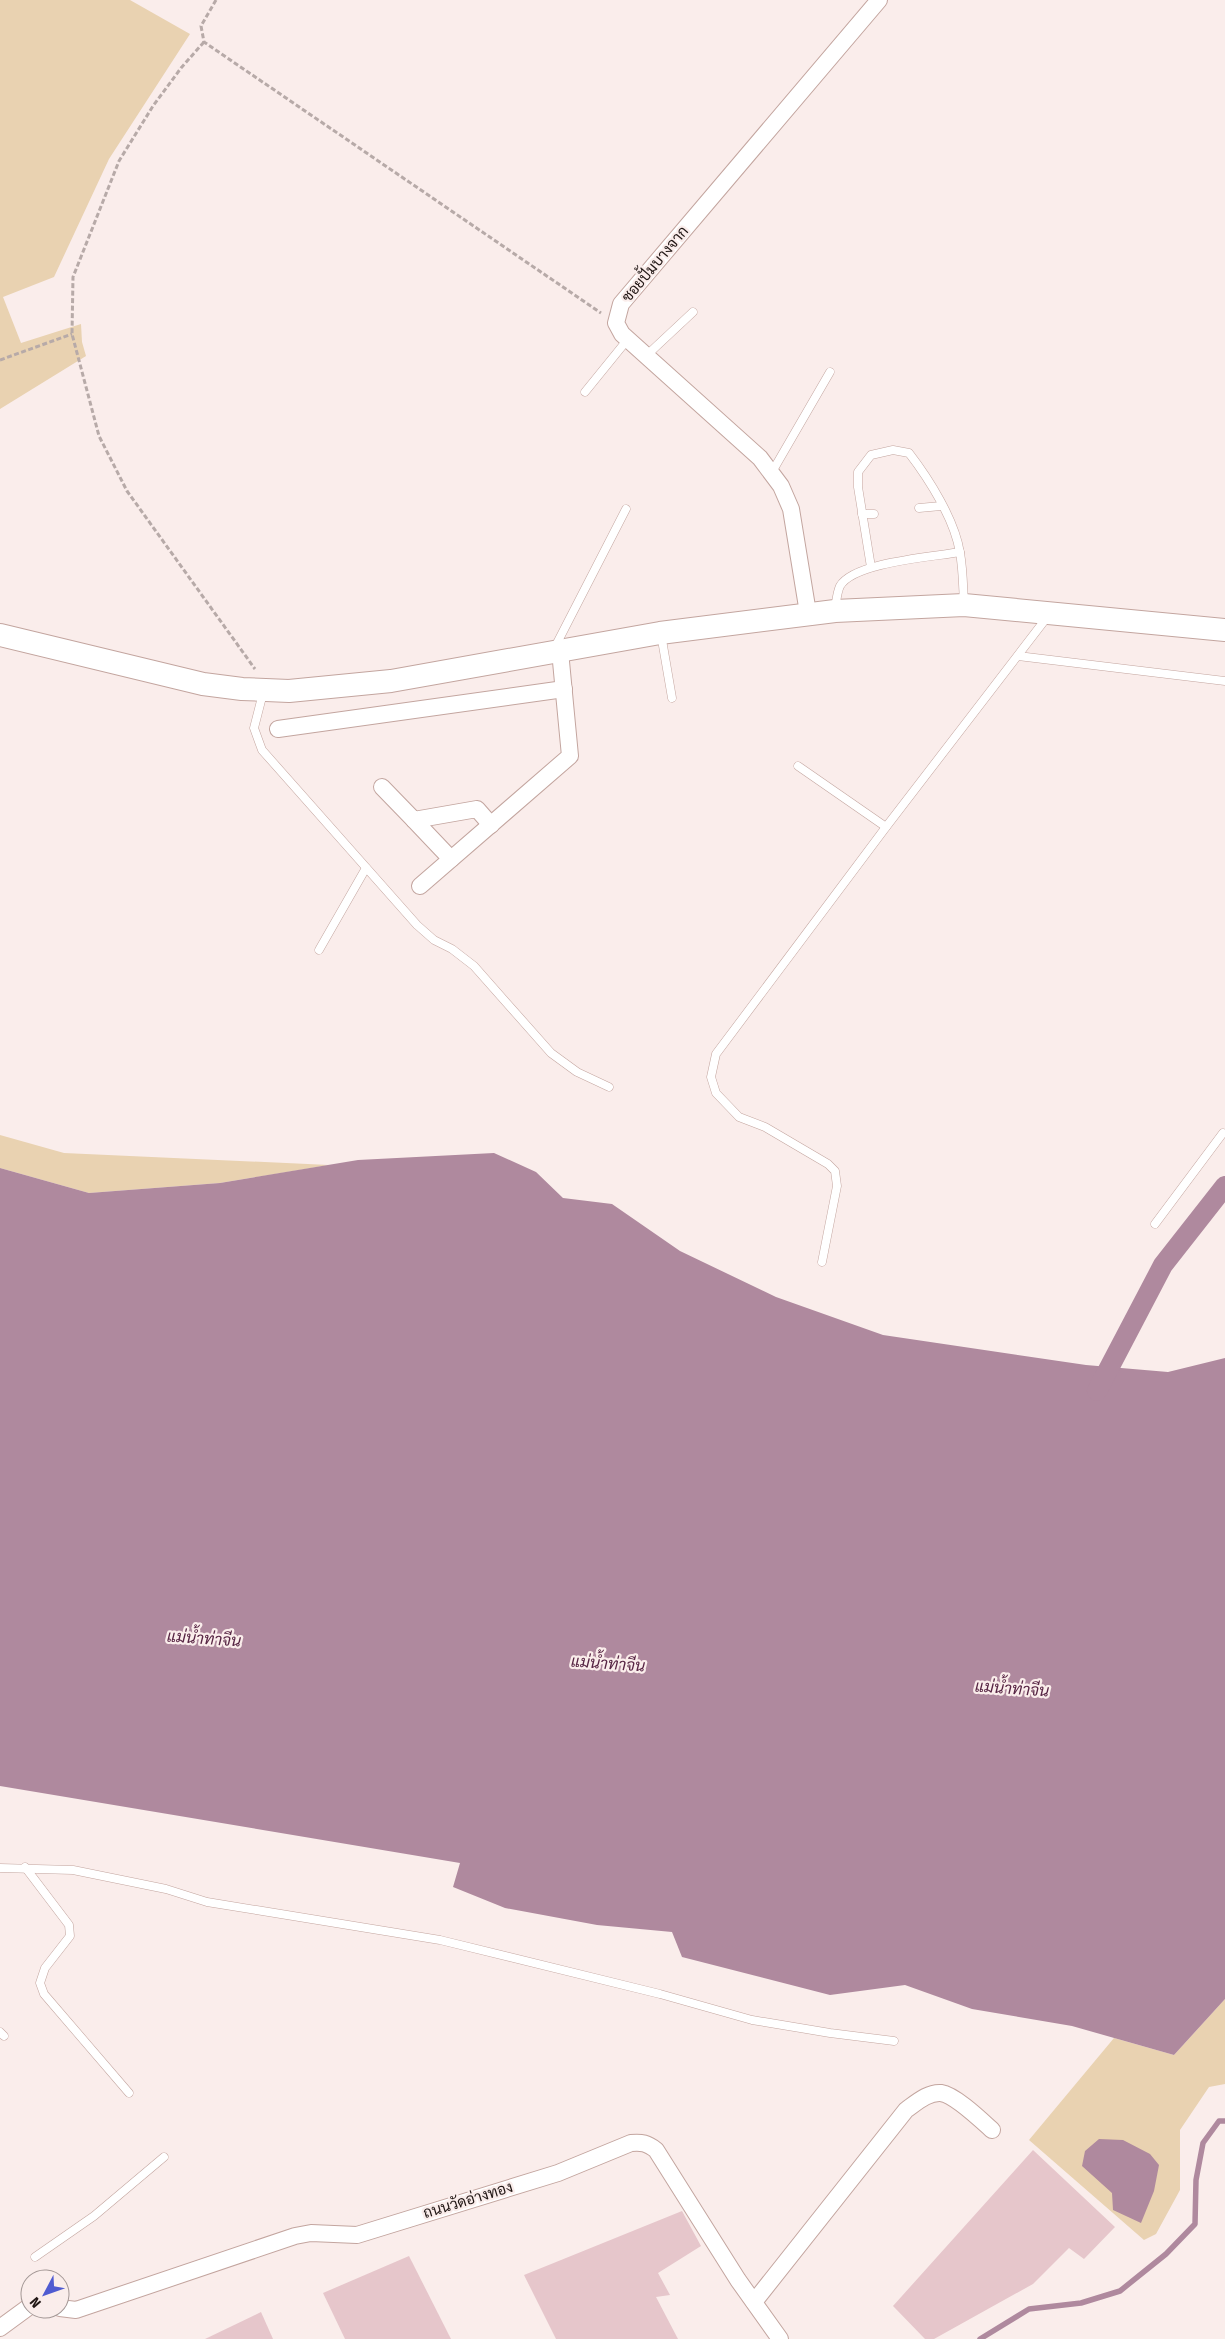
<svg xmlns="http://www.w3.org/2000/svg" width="1225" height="2339" font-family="'Fira Sans Condensed',Sarabun,sans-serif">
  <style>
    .green { fill: #e9d2b1 }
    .water { fill: #af899e }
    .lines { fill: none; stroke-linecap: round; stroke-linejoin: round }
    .stream { stroke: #af899e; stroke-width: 5.5 }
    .canal { stroke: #af899e; stroke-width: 20 }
    .building { fill: #e6c6cb }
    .lane-casing { stroke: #c3a59f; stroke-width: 9 }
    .street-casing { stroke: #c3a59f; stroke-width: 18 }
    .secondary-casing { stroke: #c3a59f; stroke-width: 24 }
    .path { stroke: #b7aaa8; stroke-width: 3; stroke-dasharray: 5 2.5; stroke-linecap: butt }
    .lane { stroke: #fff; stroke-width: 8 }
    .street { stroke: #fff; stroke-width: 16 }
    .secondary { stroke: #fff; stroke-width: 22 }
    .labels { text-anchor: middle; stroke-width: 4.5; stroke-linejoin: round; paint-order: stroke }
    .street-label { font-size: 15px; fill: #201614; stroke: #faedeb }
    .water-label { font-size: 16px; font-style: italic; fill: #572544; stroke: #faedeb }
  </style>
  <rect width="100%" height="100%" fill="#faedeb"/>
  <g class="green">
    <polygon points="0,0 130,0 190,34 109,159 54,277 3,297 21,343 81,324 82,342 86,356 0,409"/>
    <polygon points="0,1135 64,1153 329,1165 220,1183 89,1193 0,1168"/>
    <polygon points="1225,1999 1225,2084 1209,2087 1180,2130 1180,2190 1156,2234 1144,2240 1029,2140 1114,2038 1174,2055"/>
  </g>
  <g class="water">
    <polygon points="494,1153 536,1172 563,1198 612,1204 680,1251 776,1297 883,1335 1086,1365 1168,1372 1225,1358 1225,1999 1174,2055 1072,2026 972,2009 905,1985 830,1995 682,1957 672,1932 597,1925 505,1908 453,1887 460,1863 0,1786 0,1168 89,1193 220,1183 358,1160"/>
    <polygon points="1099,2139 1123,2140 1150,2154 1159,2165 1154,2191 1141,2223 1113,2210 1112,2193 1082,2166 1085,2151"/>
  </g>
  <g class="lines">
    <polyline class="stream" points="980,2339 1029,2309 1081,2303 1120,2291 1166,2254 1195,2224 1196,2180 1203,2143 1219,2121 1225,2121"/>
    <polyline class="canal" points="1097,1391 1163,1265 1225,1186"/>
  </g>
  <g class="building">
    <polygon points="1033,2150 1115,2227 1084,2259 1069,2248 1033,2284 934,2339 925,2339 893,2306"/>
    <polygon points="682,2211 701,2246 658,2273 670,2295 656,2297 678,2339 556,2339 524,2275"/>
    <polygon points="409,2256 451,2339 345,2339 323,2293"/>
    <polygon points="261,2312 273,2339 205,2339"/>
  </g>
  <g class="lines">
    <g class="lane-casing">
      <g id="lane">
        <polyline points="647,355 693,312"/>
        <polyline points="585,392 628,339"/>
        <polyline points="772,472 830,372"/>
        <polyline points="919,508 941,506"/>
        <polyline points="862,514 874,514"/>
        <path d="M871,567L858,487V472L871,455L893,450L909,453C929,479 955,520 960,553C963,569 963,587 964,603"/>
        <path d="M835,609C836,603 837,592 840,586C854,562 933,557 960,552"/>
        <polyline points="661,634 672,698"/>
        <polyline points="555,647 626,509"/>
        <polyline points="1018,656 1225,681"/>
        <polyline points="263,693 254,728 262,750 417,925 434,940 452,949 474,966 551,1053 577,1072 609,1087"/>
        <polyline points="798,766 886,827"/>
        <polyline points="319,950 366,868"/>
        <polyline points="1155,1224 1223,1133"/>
        <polyline points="822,1262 837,1186 835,1171 828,1164 765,1127 739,1117 716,1093 711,1077 716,1054 886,827 1048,616"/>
        <polyline points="25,1867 69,1925 70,1936 45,1968 40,1983 44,1994 129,2093"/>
        <polyline points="0,1868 73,1870 166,1889 207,1902 440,1940 660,1994 752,2020 830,2033 894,2041"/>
        <polyline points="0,2032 4,2036"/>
        <polyline points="35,2257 94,2216 164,2157"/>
      </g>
    </g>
    <g class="street-casing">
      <g id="street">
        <polyline points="808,613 791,509 781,486 760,458 622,334 616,323 621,304 879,0"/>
        <polyline points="278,729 564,689"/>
        <polyline points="382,787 414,820 477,809 491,825"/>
        <polyline points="414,820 451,859"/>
        <polyline points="420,886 570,756 560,651"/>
        <path d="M754,2302L906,2110C916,2103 928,2092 941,2093C955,2095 981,2120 992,2130"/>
        <path d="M60,2308L76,2310L295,2236L311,2233L357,2235L558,2173L631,2143C642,2142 647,2143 656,2150L738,2280L780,2339"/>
        <polyline points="0,2328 30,2306"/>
      </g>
    </g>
    <g class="secondary-casing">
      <polyline id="secondary" points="0,635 203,684 242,689 289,691 391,681 660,633 835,611 964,605 1225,630"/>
    </g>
    <g class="path">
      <polyline points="216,0 201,26 204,42 601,313"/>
      <polyline points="204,42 181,68 153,106 119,161 73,277 72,334 99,436 127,491 255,669"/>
      <polyline points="0,360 72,334"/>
    </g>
    <use href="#lane" class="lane"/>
    <use href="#street" class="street"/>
    <use href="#secondary" class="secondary"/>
  </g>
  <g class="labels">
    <g class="street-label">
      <text transform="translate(655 264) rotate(-50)" y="5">ซอยปั้มบางจาก</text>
      <text transform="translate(468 2200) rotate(-17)" y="5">ถนนวัดอ่างทอง</text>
    </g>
    <g class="water-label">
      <text transform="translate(204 1638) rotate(4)" y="6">แม่น้ำท่าจีน</text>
      <text transform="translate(608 1663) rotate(4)" y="6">แม่น้ำท่าจีน</text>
      <text transform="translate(1012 1688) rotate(4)" y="6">แม่น้ำท่าจีน</text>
    </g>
  </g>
  <g transform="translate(45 2294) rotate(229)"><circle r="24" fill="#faedeb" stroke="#a39795"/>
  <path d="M0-4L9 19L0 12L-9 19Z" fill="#4f5bd1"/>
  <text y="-8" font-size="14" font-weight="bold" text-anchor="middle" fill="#201614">N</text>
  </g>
</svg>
